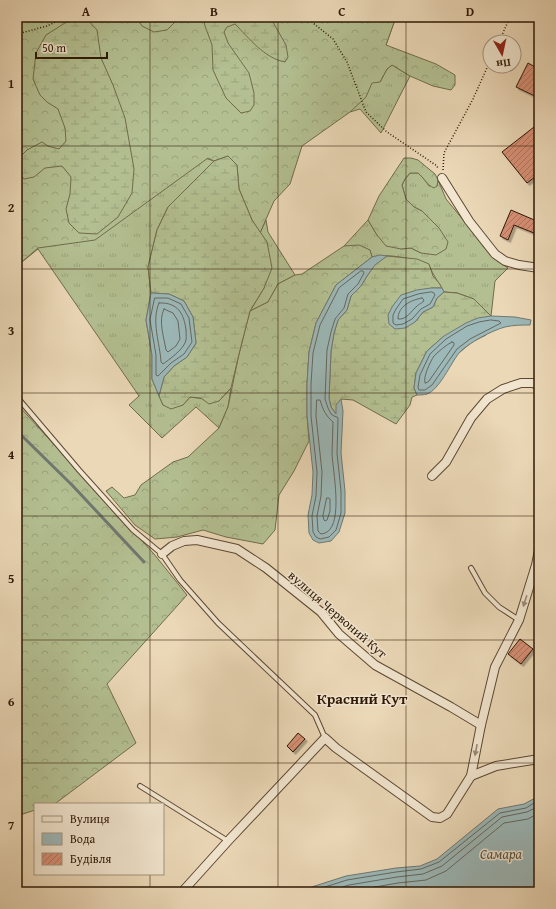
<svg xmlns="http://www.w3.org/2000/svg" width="556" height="909" font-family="'Gentium Book Plus',serif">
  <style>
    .grass { fill: url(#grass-tufts); stroke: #706c4b }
    .forest { fill: url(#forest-crowns); stroke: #706c4b }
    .wetland { fill: url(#wetland-marsh); stroke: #706c4b }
    .water { fill: #9cb8b8; stroke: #707870 }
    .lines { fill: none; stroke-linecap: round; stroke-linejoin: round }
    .shore { stroke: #65685e; stroke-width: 1 }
    .stream { stroke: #707870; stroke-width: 3 }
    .building { fill: url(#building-hatch); stroke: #2e1805; filter: url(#shadow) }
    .service-casing { stroke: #5d4832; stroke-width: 6 }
    .minor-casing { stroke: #5d4832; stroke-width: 10 }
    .path { stroke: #2e1805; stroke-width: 1.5; stroke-dasharray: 1 2; stroke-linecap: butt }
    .service { stroke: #f2e6d0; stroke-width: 4 }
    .minor { stroke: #f2e6d0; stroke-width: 8 }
    .oneway { fill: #9a8975 }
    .grid { fill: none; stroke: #2e1805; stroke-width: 1; stroke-opacity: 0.55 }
    .labels { text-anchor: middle; stroke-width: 3; stroke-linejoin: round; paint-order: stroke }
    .street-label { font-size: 13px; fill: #2e1805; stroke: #f2e6d0 }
    .water-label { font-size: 14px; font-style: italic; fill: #545044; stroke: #f2e6d0 }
    .quarter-label { font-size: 15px; font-weight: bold; fill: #2e1805; stroke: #f2e6d0 }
    .neatline { fill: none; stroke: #2e1805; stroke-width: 1.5 }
    .grid-label { font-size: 13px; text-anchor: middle; font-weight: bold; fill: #2e1805 }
  </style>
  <defs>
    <pattern id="grass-tufts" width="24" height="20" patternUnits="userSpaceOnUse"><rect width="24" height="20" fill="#b3bf91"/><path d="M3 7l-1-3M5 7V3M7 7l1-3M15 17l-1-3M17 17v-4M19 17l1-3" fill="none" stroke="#9aa37c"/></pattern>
    <pattern id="forest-crowns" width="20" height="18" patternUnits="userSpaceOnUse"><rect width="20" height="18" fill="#b3bf91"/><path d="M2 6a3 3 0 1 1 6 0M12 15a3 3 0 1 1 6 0" fill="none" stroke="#9aa37c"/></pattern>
    <pattern id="wetland-marsh" width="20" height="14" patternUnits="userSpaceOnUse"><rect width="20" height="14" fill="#b3bf91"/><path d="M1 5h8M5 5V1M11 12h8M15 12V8" fill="none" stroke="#9aa37c"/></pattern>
    <pattern id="building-hatch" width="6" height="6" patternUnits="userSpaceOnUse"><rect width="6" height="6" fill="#d79076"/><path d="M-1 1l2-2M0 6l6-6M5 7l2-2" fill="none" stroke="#af755f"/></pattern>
    <filter id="shadow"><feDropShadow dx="2.5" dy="2.5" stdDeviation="0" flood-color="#0004"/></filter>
  </defs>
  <rect width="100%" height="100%" fill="#ebd8b7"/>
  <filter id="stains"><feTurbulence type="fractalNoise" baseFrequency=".005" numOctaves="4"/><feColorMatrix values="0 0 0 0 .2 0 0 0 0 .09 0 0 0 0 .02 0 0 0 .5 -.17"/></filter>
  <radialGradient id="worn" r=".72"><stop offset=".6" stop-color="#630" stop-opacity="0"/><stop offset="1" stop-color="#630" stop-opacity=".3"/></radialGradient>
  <g class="grass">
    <polygon points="396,17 386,45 380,82 387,69 392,65 410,76 381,133 360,109 350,112"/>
    <polygon points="196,155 214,161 168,207 157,230 148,267 151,293 146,320 152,355 152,379 163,405 183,405 190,397 219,401 231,388 228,407 219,428 196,407 162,438 129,405 139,396 38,249 17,266 17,208"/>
    <path d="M410,173H418L424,179L429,186H437L438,180L446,199L496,260L508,268L495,281L491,316L474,299L457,293L444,292C439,283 433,275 429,265C410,259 392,253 372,257L370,250L344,246L368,220L377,235L401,249L411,248L421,253L422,211L414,207L406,199L402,185L405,179Z"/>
    <polygon points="266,220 268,232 295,275 278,284 268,302 250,311 264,288 267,242 260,233"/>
  </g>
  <g class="forest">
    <polygon points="17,17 396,17 386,45 436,64 455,75 455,85 451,90 433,86 410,76 392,65 387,69 380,82 372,83 366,97 350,112 302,146 290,184 274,201 260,233 252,220 239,189 237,165 228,156 214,161 208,158 95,240 38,248 17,266"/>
    <path d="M404,158H411L418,160L435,174L438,180L437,186L434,188C427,185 424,178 418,173H410L405,179L402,185L406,199L414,207L422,211L439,228L448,242L446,249L436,255L421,253L411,248L401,249L386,246L377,235L368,220L379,196Z"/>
    <polygon points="359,245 370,250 372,257 336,285 316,323 309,352 307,384 307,416 309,441 294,471 279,495 275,530 263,544 226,537 203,530 177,537 155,539 135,525 106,491 112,487 124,498 135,495 141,485 173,462 188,457 219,428 228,407 239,354 250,311 268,302 278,284 295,275 302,274 344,246"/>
    <polygon points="17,404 154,554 187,595 107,684 136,743 56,803 52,804 35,804 35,810 17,816"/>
  </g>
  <g class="wetland">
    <polygon points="81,17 85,17 97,30 101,58 113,85 125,118 134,169 132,193 118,217 97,234 79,233 69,223 66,209 70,194 71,177 62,166 45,168 34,177 24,179 17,171 19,158 27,150 42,142 48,146 59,149 66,141 65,128 58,109 47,102 40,95 33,79 36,53 46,35 65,23"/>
    <polygon points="136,17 177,17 176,21 167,30 154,32 142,26"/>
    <path d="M203,17H270L286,45L288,57L285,62C264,58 249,38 235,24L227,27L224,32L228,43L249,73L254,93V105L250,111L241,113L226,98L213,70L212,45L205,26Z"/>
    <polygon points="228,156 237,165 239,189 252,220 267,242 272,268 264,288 250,311 239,354 231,388 219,401 209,404 201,398 190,397 183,405 171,409 163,405 159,396 164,377 174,366 187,357 196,343 193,317 184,301 169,294 151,293 148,267 157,230 168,207 214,161"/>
    <polygon points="387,256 417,259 429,264 433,276 439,283 442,288 431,288 415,322 423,312 433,307 437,298 444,292 457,293 474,299 491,316 500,320 486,335 472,342 460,352 444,336 427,351 416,373 414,388 417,395 412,397 410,405 396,424 353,400 341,399 337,415 331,407 329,398 331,351 334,333 338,320 347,310 351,296 361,286 367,276 375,264"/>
  </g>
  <g class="water">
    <polygon points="380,255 387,256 375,265 367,276 361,286 351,296 347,310 338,320 334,333 331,351 329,398 331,407 336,414 336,405 341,399 343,411 341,453 345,491 345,513 339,532 331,541 319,543 313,540 309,533 308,515 312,495 313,472 307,416 307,384 309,352 316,323 336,285 372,257"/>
    <polygon points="431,288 442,288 444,292 437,298 433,307 423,312 415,322 405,328 395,329 389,324 388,315 392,307 401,295 417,290"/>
    <polygon points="151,293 169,294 184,301 193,317 196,343 187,357 174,366 164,377 159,396 152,379 152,355 146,320"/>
    <path d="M491,316L515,317L531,320L530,325C522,325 513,325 505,327C493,330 468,343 459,353C451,363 439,390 427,394C424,395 420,395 417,395L414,388L416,373L427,351L444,336L466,323L478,318Z"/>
    <polygon points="539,796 539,892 296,892 346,876 396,868 420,866 437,859 498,809 524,804"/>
  </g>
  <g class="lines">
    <g class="shore">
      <polygon points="361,271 363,271 364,273 358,284 348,294 344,308 335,319 331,332 327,350 325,399 328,408 331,414 334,416 337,417 338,418 337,453 341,491 341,513 336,530 329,537 320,539 316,537 313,532 312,516 316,496 317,472 311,416 311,384 313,353 320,325 339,288"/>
      <polygon points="432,292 434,293 435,295 430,304 421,309 412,319 403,324 396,325 393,323 393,315 396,309 403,299 418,294"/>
      <polygon points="155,298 168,298 181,304 189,318 192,342 184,354 171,363 158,376 156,375 156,355 150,320"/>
      <path d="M422,298L424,300L423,302C423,302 418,305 417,306C411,311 407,320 398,319C398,306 411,300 422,298Z"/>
      <path d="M159,303C178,302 184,314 186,330C186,334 187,339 185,343C181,351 170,359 163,364L161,362C160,343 151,322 159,303Z"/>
      <path d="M164,309L173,313L178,321L180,339L176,346L168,352L166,350C164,337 158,321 164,309Z"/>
      <polygon points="491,320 499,321 501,323 470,339 457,349 432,385 425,390 419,390 418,387 420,375 430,354 446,339 467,326 479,322"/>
      <path d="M452,342L454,343V345L429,381L426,383H425C423,377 430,362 434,356C439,351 446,345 452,342Z"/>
      <path d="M317,400H320C323,410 326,416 333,422C333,433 332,443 332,454C333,471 343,522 327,532C326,533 322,534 321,534L318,531L317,516L321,496L322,472L316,416Z"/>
      <polygon points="327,498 329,498 330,499 330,511 327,520 325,521 324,520 323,516"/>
      <polyline points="309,892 347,880 396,872 421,869 439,862 500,813 526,808 539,800"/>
      <polyline points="326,892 349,885 397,877 423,874 442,866 502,817 527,812 539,806"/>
      <polyline points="346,892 398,883 426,880 446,871 504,823 528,819 539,813"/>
    </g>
    <polyline class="stream" points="17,431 72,485 144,562"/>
  </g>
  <g class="building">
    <polygon points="528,63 539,69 539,98 516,87"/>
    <polygon points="534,127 539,134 539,174 527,183 502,152"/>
    <polygon points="511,210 539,222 539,235 514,225 508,240 500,236"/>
    <polygon points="520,639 533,649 521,664 508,654"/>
    <polygon points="298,733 305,739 293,752 287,746"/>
  </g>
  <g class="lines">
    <g class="service-casing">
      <g id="service">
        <polyline points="17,397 79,470 133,530 162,554 180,580 218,623 315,715 325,738"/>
        <polyline points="471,568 485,593 499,607 519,620"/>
        <polyline points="140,786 228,841"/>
      </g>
    </g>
    <g class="minor-casing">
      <g id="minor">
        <polyline points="442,178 469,221 495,254 505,261 519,265 539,268"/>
        <polyline points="432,476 446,462 471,418 487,399 503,389 521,383 533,383 539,386"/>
        <polyline points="162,554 172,546 184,541 197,540 237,549 266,568 321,612 339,634 375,665 451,707 481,725"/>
        <polyline points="471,776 496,766 539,759"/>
        <polyline points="182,892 228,841 325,738 336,748 432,817 440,818 447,814 471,776 481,725 495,667 519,620 536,565 539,550"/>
      </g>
    </g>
    <g class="path">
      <polyline points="304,17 308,19 333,39 347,62 366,112 387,132 437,166 438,169"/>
      <polyline points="17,34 47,26 66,17"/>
      <polyline points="499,42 510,17"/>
      <polyline points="443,170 444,153 473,99 490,61"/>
    </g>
    <use href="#service" class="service"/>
    <use href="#minor" class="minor"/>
  </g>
  <defs><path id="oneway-solid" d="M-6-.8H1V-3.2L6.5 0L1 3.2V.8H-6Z"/></defs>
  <g class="oneway">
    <use href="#oneway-solid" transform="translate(525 601) rotate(108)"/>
    <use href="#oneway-solid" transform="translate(476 750) rotate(101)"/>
  </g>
  <path class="grid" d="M150,17V804M278,17V892M406,17V892M17,146H539M17,269H539M17,393H539M17,516H539M17,640H539M17,763H539M150,874V892"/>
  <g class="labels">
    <g class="street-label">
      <text transform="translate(338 614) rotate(41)" y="5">вулиця Червоний Кут</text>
    </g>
    <g class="water-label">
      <text x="501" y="859">Самара</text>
    </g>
    <g class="quarter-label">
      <text x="362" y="704">Красний Кут</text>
    </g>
  </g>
  <rect width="556" height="909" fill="none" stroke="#ebd8b7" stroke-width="44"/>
  <rect x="34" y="803" width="130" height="72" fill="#f2e6d0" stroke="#a4947f"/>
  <rect x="42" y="816" width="20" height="6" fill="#f2e6d0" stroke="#a4947f"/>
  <text x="70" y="823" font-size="12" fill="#2e1805">Вулиця</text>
  <rect x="42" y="833" width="20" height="12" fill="#9cb8b8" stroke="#a4947f"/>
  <text x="70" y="843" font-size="12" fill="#2e1805">Вода</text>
  <rect x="42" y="853" width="20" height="12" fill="url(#building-hatch)" stroke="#a4947f"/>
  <text x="70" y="863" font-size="12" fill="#2e1805">Будівля</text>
  <g transform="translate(502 54) rotate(171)"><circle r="19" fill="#f2e6d0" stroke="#a4947f"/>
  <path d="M0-3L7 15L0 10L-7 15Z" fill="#8f2418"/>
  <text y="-6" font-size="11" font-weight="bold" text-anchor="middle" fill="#2e1805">Пн</text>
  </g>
  <path d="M36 52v6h71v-6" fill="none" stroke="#2e1805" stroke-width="2"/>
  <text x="42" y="52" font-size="12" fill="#2e1805" stroke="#f2e6d0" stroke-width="3" paint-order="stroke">50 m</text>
  <rect x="22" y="22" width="512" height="865" class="neatline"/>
  <g class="grid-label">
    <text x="86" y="16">A</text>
    <text x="214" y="16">B</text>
    <text x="342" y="16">C</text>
    <text x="470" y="16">D</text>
    <text x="11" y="88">1</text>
    <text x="11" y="212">2</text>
    <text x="11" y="335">3</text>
    <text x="11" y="459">4</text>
    <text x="11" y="583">5</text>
    <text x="11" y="706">6</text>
    <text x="11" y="830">7</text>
  </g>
  <rect width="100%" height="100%" filter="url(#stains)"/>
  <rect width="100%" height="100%" fill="url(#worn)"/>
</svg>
